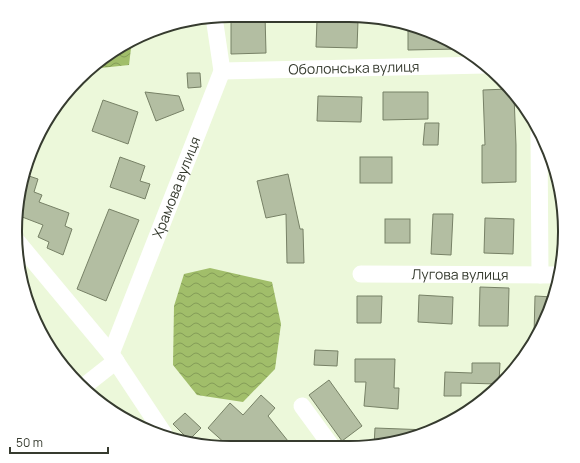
<svg xmlns="http://www.w3.org/2000/svg" width="580" height="463" font-family="Manrope,sans-serif">
  <style>
    .water { fill: url(#water-waves) }
    .building { fill: #b3bea2; stroke: #778166 }
    .lines { fill: none; stroke-linecap: round; stroke-linejoin: round }
    .minor { stroke: #fff; stroke-width: 17 }
    .labels { text-anchor: middle; stroke-width: 3; stroke-linejoin: round; paint-order: stroke }
    .street-label { font-size: 14px; fill: #363b2f; stroke: #fff }
    .rim { fill: none; stroke: #363b2f; stroke-width: 2 }
  </style>
  <defs>
    <pattern id="water-waves" width="16" height="10" patternUnits="userSpaceOnUse"><rect width="16" height="10" fill="#a1be6a"/><path d="M0 5q4-4 8 0t8 0" fill="none" stroke="#849c58"/></pattern>
  </defs>
  <rect width="100%" height="100%" fill="#ecf8da"/>
  <g class="water">
    <polygon points="132,40 129,65 91,69 123,44"/>
    <polygon points="210,268 272,282 281,324 275,369 243,402 197,395 173,365 174,306 184,274"/>
  </g>
  <g class="building">
    <polygon points="231,15 265,15 266,53 231,54"/>
    <polygon points="317,20 358,21 357,48 316,47"/>
    <polygon points="408,24 418,27 458,49 408,50"/>
    <polygon points="187,73 200,73 201,87 188,88"/>
    <polygon points="508,89 514,96 516,145 516,182 482,183 482,145 485,145 483,90"/>
    <polygon points="145,92 179,96 184,110 156,121"/>
    <polygon points="383,92 428,92 428,119 383,120"/>
    <polygon points="318,96 362,97 361,122 317,121"/>
    <polygon points="103,100 138,112 128,144 92,131"/>
    <polygon points="425,123 439,123 438,145 423,145"/>
    <polygon points="120,157 145,166 140,181 150,184 145,199 110,187"/>
    <rect x="360" y="157" width="32" height="26"/>
    <polygon points="23,174 38,179 34,192 42,195 39,202 69,213 65,226 72,229 63,255 47,248 49,242 38,237 43,225 17,215"/>
    <polygon points="288,174 300,229 303,229 304,263 287,263 286,214 266,218 257,181"/>
    <polygon points="109,209 139,220 106,301 77,289"/>
    <polygon points="433,214 453,214 451,255 431,254"/>
    <polygon points="485,218 514,219 513,254 484,253"/>
    <rect x="385" y="219" width="25" height="24"/>
    <polygon points="480,287 509,288 508,326 479,326"/>
    <polygon points="419,295 453,297 452,324 418,322"/>
    <polygon points="357,296 382,296 381,323 357,323"/>
    <polygon points="535,296 553,297 534,335"/>
    <polygon points="315,350 338,351 337,366 314,365"/>
    <polygon points="355,359 395,359 394,388 399,388 398,409 364,406 366,382 355,382"/>
    <polygon points="472,363 500,363 499,382 497,384 461,383 461,396 444,396 445,372 472,373"/>
    <polygon points="329,380 362,426 342,441 309,395"/>
    <polygon points="261,395 275,408 268,416 292,446 227,445 208,428 230,403 243,415"/>
    <polygon points="185,413 201,428 189,440 173,424"/>
    <polygon points="375,428 429,430 405,441 374,446"/>
  </g>
  <g class="lines">
    <g class="minor">
      <path id="s1" d="M222,71L485,65"/>
      <polyline points="539,133 540,275"/>
      <polyline points="16,240 111,354 164,434"/>
      <path id="s2" d="M361,274L558,275"/>
      <path id="s3" d="M111,354L222,71L214,17"/>
      <polyline points="83,387 116,361"/>
      <polyline points="302,406 332,447"/>
    </g>
  </g>
  <g class="labels">
    <g class="street-label">
      <text dy="5" stroke="none"><textPath href="#s1" startOffset="132">Оболонська вулиця</textPath></text>
      <text dy="5" stroke="none"><textPath href="#s3" startOffset="179">Храмова вулиця</textPath></text>
      <text dy="5" stroke="none"><textPath href="#s2" startOffset="99">Лугова вулиця</textPath></text>
    </g>
  </g>
  <path d="M0 0H580V463H0ZM231 22H349A209 209 0 0 1 558 231V232A209 209 0 0 1 349 441H231A209 209 0 0 1 22 232V231A209 209 0 0 1 231 22Z" fill="#fff" fill-rule="evenodd"/>
  <path class="rim" d="M231 22H349A209 209 0 0 1 558 231V232A209 209 0 0 1 349 441H231A209 209 0 0 1 22 232V231A209 209 0 0 1 231 22Z"/>
  <path d="M10 447v6h98v-6" fill="none" stroke="#363b2f" stroke-width="2"/>
  <text x="16" y="447" font-size="12" fill="#363b2f" stroke="#ffffff" stroke-width="3" paint-order="stroke">50 m</text>
</svg>
